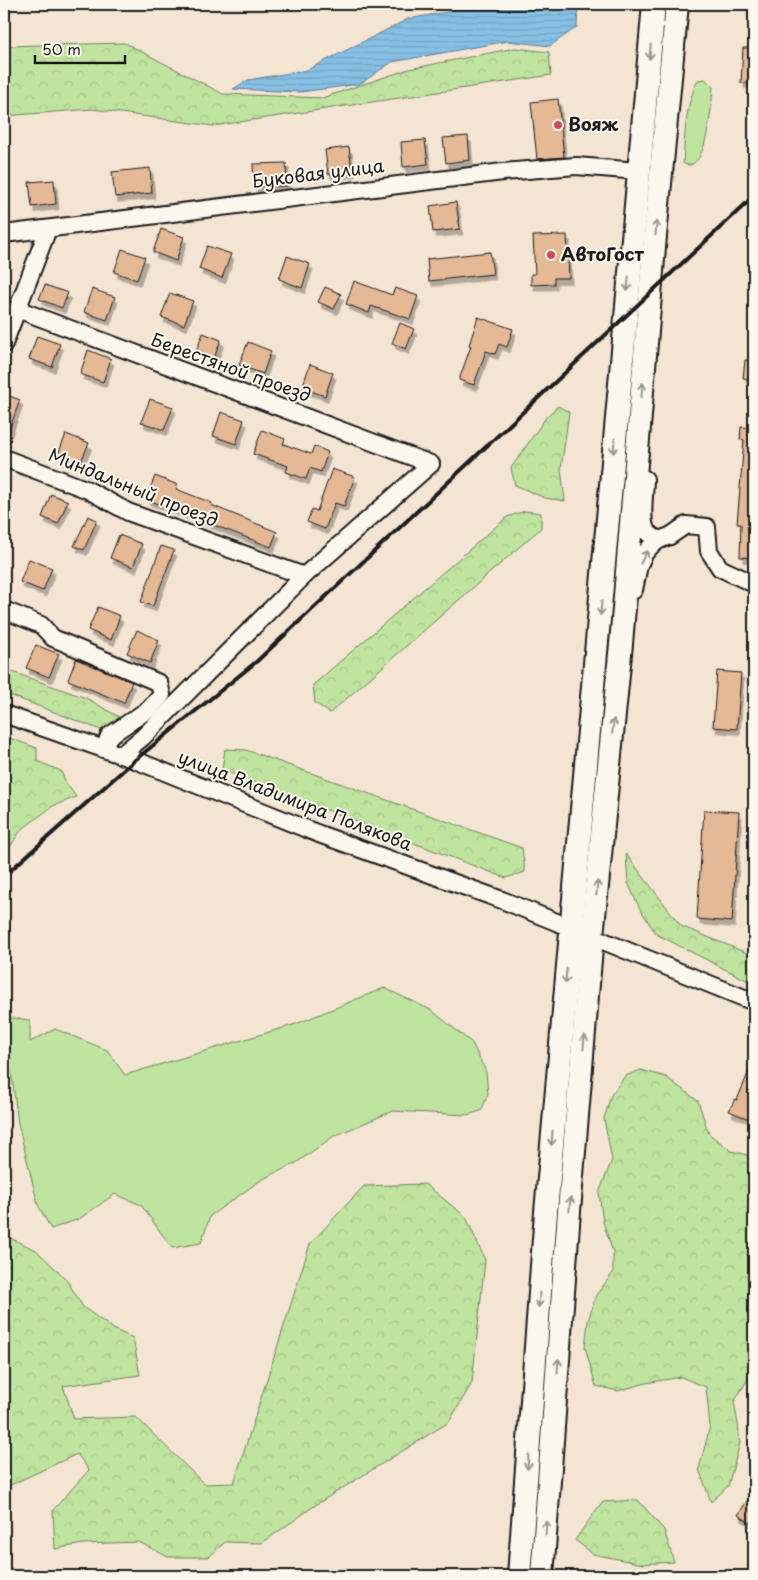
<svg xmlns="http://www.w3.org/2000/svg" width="758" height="1580" font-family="'Playpen Sans',sans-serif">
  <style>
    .green { fill: #bfe49f; stroke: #6e805e }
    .forest { fill: url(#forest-crowns); stroke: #6e805e }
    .water { fill: url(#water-rules); stroke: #5c7e95 }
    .building { fill: #e5b896; stroke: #1c1c1c; filter: url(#shadow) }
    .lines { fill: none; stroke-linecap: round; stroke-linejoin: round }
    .minor-casing { stroke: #1c1c1c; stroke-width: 20 }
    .highway-casing { stroke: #1c1c1c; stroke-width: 26 }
    .minor { stroke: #fbf7ec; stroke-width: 16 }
    .highway { stroke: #fbf7ec; stroke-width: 22 }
    .rail { stroke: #1c1c1c; stroke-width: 4 }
    .oneway { stroke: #97948e }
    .poi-dot { fill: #d1495b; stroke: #fbf7ec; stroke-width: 2 }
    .labels { text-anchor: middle; stroke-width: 4; stroke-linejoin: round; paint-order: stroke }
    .poi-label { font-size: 18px; font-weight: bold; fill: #1c1c1c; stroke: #fbf7ec; text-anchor: start }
    .street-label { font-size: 18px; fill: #1c1c1c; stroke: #fbf7ec }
  </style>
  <defs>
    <pattern id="forest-crowns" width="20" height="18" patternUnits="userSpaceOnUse" patternTransform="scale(1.25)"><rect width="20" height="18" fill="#bfe49f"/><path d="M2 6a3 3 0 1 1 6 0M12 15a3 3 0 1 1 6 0" fill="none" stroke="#a4c388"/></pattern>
    <pattern id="water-rules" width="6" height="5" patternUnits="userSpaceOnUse" patternTransform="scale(1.25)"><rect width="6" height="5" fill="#86c0e5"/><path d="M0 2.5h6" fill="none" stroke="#73a4c4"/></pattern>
    <filter id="shadow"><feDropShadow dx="3" dy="5.5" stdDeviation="0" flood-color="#0004"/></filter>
  </defs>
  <rect width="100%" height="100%" fill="#f4e4d2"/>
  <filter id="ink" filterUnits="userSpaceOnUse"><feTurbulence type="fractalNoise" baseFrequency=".02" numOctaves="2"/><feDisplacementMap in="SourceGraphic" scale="10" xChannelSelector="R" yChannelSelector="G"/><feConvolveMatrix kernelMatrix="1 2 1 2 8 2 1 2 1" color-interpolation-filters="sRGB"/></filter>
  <g filter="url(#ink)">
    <g class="green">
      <path d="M705,79L713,87C712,100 707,178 683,163C685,136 685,105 698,80Z"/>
      <polygon points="384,988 431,1010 472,1043 486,1072 488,1094 481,1111 467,1115 393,1111 334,1136 296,1163 261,1180 210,1216 201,1243 172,1248 141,1205 115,1194 79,1219 51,1229 38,1205 18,1123 11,1069 4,1069 4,1017 30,1020 30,1042 55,1029 107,1050 125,1075 296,1024"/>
    </g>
    <g class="forest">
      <polygon points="125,43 223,94 322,98 409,69 515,48 549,52 551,75 213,126 92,109 4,116 4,46"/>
      <polygon points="558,406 569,412 561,469 565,501 545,498 515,485 511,468 547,416"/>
      <polygon points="525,511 541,513 541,528 330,713 315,703 313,685 507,517"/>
      <polygon points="4,669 86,698 119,717 121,726 109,733 4,693"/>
      <polygon points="4,736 37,748 37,761 61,771 66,783 76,797 53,806 21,830 4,856"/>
      <polygon points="225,749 246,750 522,848 525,872 506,878 222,770"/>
      <polygon points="626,854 681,926 754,956 754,984 656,934 639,907 628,883"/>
      <polygon points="641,1070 666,1077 698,1101 709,1134 732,1151 754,1157 754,1369 734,1402 738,1424 740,1443 728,1486 711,1502 699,1469 710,1426 706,1387 681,1377 646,1383 618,1391 596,1386 585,1347 588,1321 596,1295 613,1273 613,1252 603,1222 599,1193 612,1160 604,1119 611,1095 625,1076"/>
      <polygon points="425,1184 466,1217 485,1260 472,1383 449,1422 317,1504 262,1543 225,1542 209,1557 168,1557 139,1542 83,1544 55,1549 53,1510 89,1470 77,1454 4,1488 4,1256 10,1238 36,1250 66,1279 83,1307 115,1330 133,1338 140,1375 63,1386 74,1419 136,1417 204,1484 234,1483 310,1244 364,1186"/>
      <polygon points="638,1500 664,1530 674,1562 643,1564 593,1554 575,1540 602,1502"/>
    </g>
    <polygon class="water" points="472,4 578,4 577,27 550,46 508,41 392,62 360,84 301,92 233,89 248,80 307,70 408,19 447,12"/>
    <g class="building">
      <polygon points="743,48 754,48 754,83 741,83"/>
      <polygon points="558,99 564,157 537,159 531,102"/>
      <polygon points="468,136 470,160 446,163 443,138"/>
      <polygon points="425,140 428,164 403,167 401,142"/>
      <polygon points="349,147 352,172 328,174 325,150"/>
      <polygon points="286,163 287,186 254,187 253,164"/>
      <polygon points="150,168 152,193 115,197 112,172"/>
      <polygon points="54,180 56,204 32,207 29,182"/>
      <polygon points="456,202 460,229 433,232 430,206"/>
      <polygon points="161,229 184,237 176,261 153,252"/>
      <polygon points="567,235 569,278 554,278 554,284 531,285 531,274 535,274 533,236"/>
      <polygon points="207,246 231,254 222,278 199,269"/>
      <polygon points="122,249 145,257 137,280 114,272"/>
      <polygon points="490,252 493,274 429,281 427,259"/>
      <polygon points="287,256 310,264 302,288 279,279"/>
      <polygon points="354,281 392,295 395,288 418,296 410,319 371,306 369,313 346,304"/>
      <polygon points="45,285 68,293 62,308 39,299"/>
      <polygon points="325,287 341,294 334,309 318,302"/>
      <polygon points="92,289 115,297 107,320 84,312"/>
      <polygon points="170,293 193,301 184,325 161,317"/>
      <polygon points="478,317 513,329 507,347 499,344 495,354 486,351 474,385 459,380 471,346 469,345"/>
      <polygon points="400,323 414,329 406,349 392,343"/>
      <polygon points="203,333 221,340 214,358 196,352"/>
      <polygon points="37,336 60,344 52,367 29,359"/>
      <polygon points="248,342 271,351 263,374 239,365"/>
      <polygon points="88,350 111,359 103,382 80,374"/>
      <polygon points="745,360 754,361 754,380 743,378"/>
      <polygon points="310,364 333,373 325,396 302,388"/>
      <polygon points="4,394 20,400 5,441 4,441"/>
      <polygon points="150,399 173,407 164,430 141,422"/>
      <polygon points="221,412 244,420 236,444 213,436"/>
      <polygon points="741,427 754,428 754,558 740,557 741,524 737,524 744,440 740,439"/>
      <polygon points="262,430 285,439 283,444 311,454 314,446 328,452 321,472 310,468 306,479 286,472 288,466 253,454"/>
      <polygon points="66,434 89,443 79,466 57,457"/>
      <polygon points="332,469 355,477 344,506 335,503 325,529 307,522 312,509 317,511"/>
      <polygon points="155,476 178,485 176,489 212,503 211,505 277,532 271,547 146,499"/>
      <polygon points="51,494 68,501 58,524 42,517"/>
      <polygon points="88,516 97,520 84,550 74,546"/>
      <polygon points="119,535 142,544 133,567 110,558"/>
      <polygon points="161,546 174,550 153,606 141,602"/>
      <polygon points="29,559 52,568 43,591 20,582"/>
      <polygon points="98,607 120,616 111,640 88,630"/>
      <polygon points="137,630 159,640 150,663 127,653"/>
      <polygon points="36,645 59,654 49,677 26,668"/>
      <polygon points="76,659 132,682 124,703 68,680"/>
      <polygon points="717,671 741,673 737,729 713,727"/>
      <polygon points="704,810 739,812 732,922 697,919"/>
      <polygon points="754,1059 754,1121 729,1111 735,1099 737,1100"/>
      <polygon points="754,1490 754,1525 738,1515"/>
    </g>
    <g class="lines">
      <g class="minor-casing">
        <g id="minor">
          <polyline points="4,234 503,172 576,166 639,171"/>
          <polyline points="17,309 431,464 304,576 143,737 121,755"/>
          <polyline points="4,344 48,229"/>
          <polyline points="4,458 88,490 128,512 304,576"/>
          <path d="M645,479C645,492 641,515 645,527C647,534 653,537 659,540"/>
          <polyline points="634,590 639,565 644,554 651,546 659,540 670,536 686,525 707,527 709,551 720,568 754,584"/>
          <polyline points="4,610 41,625 53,638 159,683 162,695 149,709 109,736 104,749"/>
          <polyline points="4,714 135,760 319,834 502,900 754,1002"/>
        </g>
      </g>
      <g class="highway-casing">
        <g id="highway">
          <polyline points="519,1576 546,1212 654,4"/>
          <polyline points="542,1576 569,1211 592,936 621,644 654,247 677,4"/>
        </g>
      </g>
      <use href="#minor" class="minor"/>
      <use href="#highway" class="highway"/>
      <polyline class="rail" points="4,876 135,760 256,662 754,196"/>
    </g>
    <defs><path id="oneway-shaft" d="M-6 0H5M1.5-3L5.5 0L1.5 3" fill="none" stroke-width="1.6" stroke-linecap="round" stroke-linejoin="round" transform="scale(1.25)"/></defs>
    <g class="oneway">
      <use href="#oneway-shaft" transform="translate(650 52) rotate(95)"/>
      <use href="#oneway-shaft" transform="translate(656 228) rotate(-85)"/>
      <use href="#oneway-shaft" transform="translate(628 284) rotate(95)"/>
      <use href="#oneway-shaft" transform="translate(642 390) rotate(-85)"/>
      <use href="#oneway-shaft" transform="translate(614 446) rotate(95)"/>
      <use href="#oneway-shaft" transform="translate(644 557) rotate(-60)"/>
      <use href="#oneway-shaft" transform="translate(601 608) rotate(95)"/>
      <use href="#oneway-shaft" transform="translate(613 726) rotate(-84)"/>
      <use href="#oneway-shaft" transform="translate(597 888) rotate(-84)"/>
      <use href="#oneway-shaft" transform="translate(566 976) rotate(95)"/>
      <use href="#oneway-shaft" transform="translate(584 1042) rotate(-85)"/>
      <use href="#oneway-shaft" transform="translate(552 1138) rotate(95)"/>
      <use href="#oneway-shaft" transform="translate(570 1204) rotate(-85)"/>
      <use href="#oneway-shaft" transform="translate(539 1300) rotate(94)"/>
      <use href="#oneway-shaft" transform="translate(558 1366) rotate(-86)"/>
      <use href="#oneway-shaft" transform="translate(528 1462) rotate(94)"/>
      <use href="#oneway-shaft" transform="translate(546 1528) rotate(-86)"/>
    </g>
  </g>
  <g class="poi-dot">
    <circle cx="558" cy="125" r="5"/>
    <circle cx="551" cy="255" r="5"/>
  </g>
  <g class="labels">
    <g class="poi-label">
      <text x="568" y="131">Вояж</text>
      <text x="561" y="261">АвтоГост</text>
    </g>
    <g class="street-label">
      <text transform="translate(318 174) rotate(-7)" y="6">Буковая улица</text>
      <text transform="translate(231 368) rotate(20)" y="6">Берестяной проезд</text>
      <text transform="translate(133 488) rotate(22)" y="6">Миндальный проезд</text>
      <text transform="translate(295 801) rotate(21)" y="6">улица Владимира Полякова</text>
    </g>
  </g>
  <rect width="758" height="1580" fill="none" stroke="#fbf7ec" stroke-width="20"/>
  <rect x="10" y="10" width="738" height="1560" fill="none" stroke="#1c1c1c" stroke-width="2" filter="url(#ink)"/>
  <path d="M35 55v8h90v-8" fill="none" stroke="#1c1c1c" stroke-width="2.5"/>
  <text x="42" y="55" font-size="15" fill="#1c1c1c" stroke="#fbf7ec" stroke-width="4" paint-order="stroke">50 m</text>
</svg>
